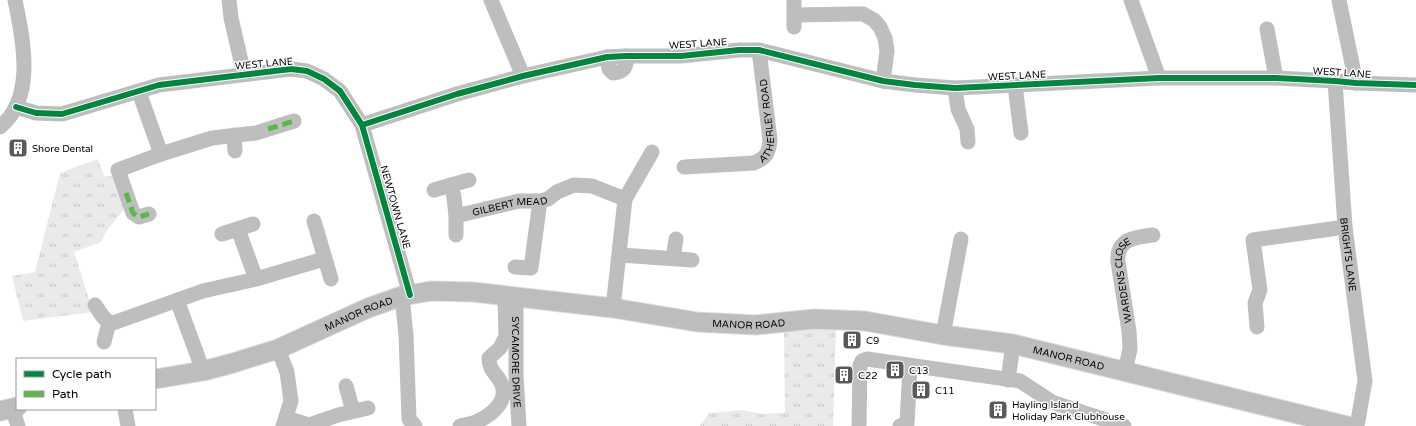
<svg xmlns="http://www.w3.org/2000/svg" width="1416" height="426" font-family="'Varela Round',sans-serif">
  <style>
    .grass { fill: url(#grass-tufts) }
    .lines { fill: none; stroke-linecap: round; stroke-linejoin: round }
    .major-casing { stroke: #dbdbdb; stroke-width: 21 }
    .minor { stroke: #bebebe; stroke-width: 15 }
    .major { stroke: #bdbdbd; stroke-width: 19 }
    .quiet { stroke: #58b947; stroke-width: 5; stroke-dasharray: 10 5; stroke-linecap: butt }
    .cycleway-casing { stroke: #fff; stroke-width: 8 }
    .cycleway { stroke: #00873e; stroke-width: 6 }
    .labels { text-anchor: middle; stroke-width: 3; stroke-linejoin: round; paint-order: stroke }
    .street-label { font-size: 10px; fill: #000; stroke: #fff }
    .poi-label { font-size: 10px; fill: #000; stroke: #fff; text-anchor: start }
  </style>
  <defs>
    <pattern id="grass-tufts" width="24" height="20" patternUnits="userSpaceOnUse"><rect width="24" height="20" fill="#eaeaea"/><path d="M3 7l-1-3M5 7V3M7 7l1-3M15 17l-1-3M17 17v-4M19 17l1-3" fill="none" stroke="#c7c7c7"/></pattern>
  </defs>
  <rect width="100%" height="100%" fill="#fff"/>
  <g class="grass">
    <polygon points="98,159 104,176 115,176 126,207 107,230 101,242 74,252 93,312 23,321 12,276 35,272 60,173"/>
    <polygon points="836,324 833,426 700,426 709,413 742,410 762,414 785,413 784,329"/>
  </g>
  <g class="lines">
    <g class="major-casing">
      <g id="major">
        <path id="s6" d="M155,379L203,371L233,363L278,349L368,308L402,296L431,291L473,292L613,308L697,322L756,325L814,319L865,321L943,335L1013,344L1347,426"/>
        <polyline points="0,411 17,407"/>
      </g>
    </g>
    <g class="minor">
      <polyline points="229,0 231,18 244,74"/>
      <polyline points="491,0 523,76"/>
      <polyline points="1131,0 1159,78"/>
      <polyline points="1339,0 1356,83"/>
      <polyline points="794,15 852,14 863,14 874,20 880,27 885,38 887,51 883,81"/>
      <polyline points="794,27 794,2"/>
      <polyline points="1267,29 1276,78"/>
      <path d="M607,57L609,69L613,73C625,72 627,66 626,56"/>
      <path id="s1" d="M1335,81L1345,227L1365,381L1357,426"/>
      <polyline points="1015,85 1021,133"/>
      <polyline points="955,88 958,109 967,129 968,142"/>
      <polyline points="139,92 161,154"/>
      <polyline points="16,107 36,113 62,114 159,85 291,69 307,71 324,79 340,91 362,125 410,295"/>
      <polyline points="362,125 457,94 523,76 607,57 626,56 681,56 739,50 759,50 883,81 915,85 955,88 1159,78 1276,78 1335,81 1356,83 1416,85"/>
      <path d="M0,127C36,98 23,39 15,0"/>
      <polyline points="234,135 235,151"/>
      <path id="s2" d="M684,167L754,163C766,158 769,153 770,140L759,50"/>
      <polyline points="434,190 451,185"/>
      <polyline points="149,214 139,217 133,213 118,170 161,154 212,138 256,133 294,121"/>
      <polyline points="456,216 454,197 451,185 469,180"/>
      <polyline points="314,221 331,279"/>
      <polyline points="238,229 256,279"/>
      <polyline points="222,234 253,224"/>
      <path id="s3" d="M456,235V216L519,201H540L548,199L557,192L574,185L592,186L625,199"/>
      <polyline points="620,255 692,260"/>
      <polyline points="673,258 676,239"/>
      <polyline points="515,267 531,268 540,201"/>
      <polyline points="402,296 406,335 409,419 415,426"/>
      <path id="s4" d="M516,298V375L519,426"/>
      <polyline points="177,300 203,371"/>
      <path d="M95,305C100,312 104,322 113,323L203,291L256,279L324,259"/>
      <polyline points="613,308 625,199 652,152"/>
      <polyline points="1257,327 1255,303 1260,290 1253,240 1345,227"/>
      <polyline points="943,335 961,239"/>
      <polyline points="104,342 109,322"/>
      <polyline points="278,349 287,372 291,401 283,426"/>
      <path id="s5" d="M1125,371L1130,349L1129,331L1118,262C1116,239 1135,237 1153,235"/>
      <polyline points="1008,380 1013,344"/>
      <polyline points="346,386 353,411"/>
      <polyline points="12,408 18,426"/>
      <polyline points="125,409 128,426"/>
      <polyline points="286,418 309,425 338,415 368,408"/>
      <path d="M460,426C466,424 473,424 478,421C491,415 508,402 502,385C498,374 489,372 489,358L500,348L506,336L505,296"/>
      <polyline points="859,426 860,365 862,361 867,359 1020,381 1052,402 1124,426"/>
      <polyline points="900,426 907,424 910,366"/>
    </g>
    <use href="#major" class="major"/>
    <g class="quiet">
      <polyline points="268,129 294,121"/>
      <polyline points="126,193 133,213 139,217 149,214"/>
    </g>
    <g class="cycleway-casing">
      <g id="cycleway">
        <polyline points="16,107 36,113 62,114 159,85 291,69 307,71 324,79 340,91 362,125 410,295"/>
        <polyline points="362,125 457,94 523,76 607,57 626,56 681,56 739,50 759,50 883,81 915,85 955,88 1159,78 1276,78 1335,81 1356,83 1416,85"/>
      </g>
    </g>
    <use href="#cycleway" class="cycleway"/>
  </g>
  <defs>
    <g id="building-square" transform="scale(1)"><rect x="-9" y="-9" width="18" height="18" rx="4" fill="#595959" stroke="#fff"/><path d="M-4-6H4V6H1V3H-1V6H-4ZM-2.5-4.3h1.7v1.8h-1.7ZM.8-4.3h1.7v1.8H.8ZM-2.5-1h1.7V.8h-1.7ZM.8-1h1.7V.8H.8Z" fill="#fff"/></g>
  </defs>
  <g fill-rule="evenodd">
    <use href="#building-square" x="18" y="148"/>
    <use href="#building-square" x="852" y="340"/>
    <use href="#building-square" x="895" y="370"/>
    <use href="#building-square" x="844" y="375"/>
    <use href="#building-square" x="921" y="390"/>
    <use href="#building-square" x="998" y="410"/>
  </g>
  <g class="labels">
    <g class="street-label">
      <text transform="translate(698 43) rotate(-4)" y="4">WEST LANE</text>
      <text transform="translate(264 63) rotate(-5)" y="4">WEST LANE</text>
      <text transform="translate(1342 72) rotate(4)" y="4">WEST LANE</text>
      <text transform="translate(1017 75) rotate(-3)" y="4">WEST LANE</text>
      <text dy="4" stroke="none"><textPath href="#s2" startOffset="119">ATHERLEY ROAD</textPath></text>
      <text dy="4" stroke="none"><textPath href="#s3" startOffset="74">GILBERT MEAD</textPath></text>
      <text transform="translate(396 207) rotate(74)" y="4">NEWTOWN LANE</text>
      <text dy="4" stroke="none"><textPath href="#s1" startOffset="174">BRIGHTS LANE</textPath></text>
      <text dy="4" stroke="none"><textPath href="#s5" startOffset="93">WARDENS CLOSE</textPath></text>
      <text dy="4" stroke="none"><textPath href="#s6" startOffset="215">MANOR ROAD</textPath></text>
      <text dy="4" stroke="none"><textPath href="#s6" startOffset="611">MANOR ROAD</textPath></text>
      <text dy="4" stroke="none"><textPath href="#s6" startOffset="935">MANOR ROAD</textPath></text>
      <text dy="4" stroke="none"><textPath href="#s4" startOffset="64">SYCAMORE DRIVE</textPath></text>
    </g>
    <g class="poi-label">
      <text x="32" y="152">Shore Dental</text>
      <text x="866" y="344">C9</text>
      <text x="909" y="374">C13</text>
      <text x="858" y="379">C22</text>
      <text x="935" y="394">C11</text>
      <text x="1012" y="408">Hayling Island<tspan x="1012" dy="12">Holiday Park Clubhouse</tspan></text>
    </g>
  </g>
  <rect x="16" y="358" width="140" height="52" fill="#ffffff" stroke="#999999"/>
  <rect x="24" y="371" width="20" height="6" fill="#00873e" stroke="#999999"/>
  <text x="52" y="378" font-size="12" fill="#000000">Cycle path</text>
  <rect x="24" y="391" width="20" height="6" fill="#58b947" stroke="#999999"/>
  <text x="52" y="398" font-size="12" fill="#000000">Path</text>
</svg>
